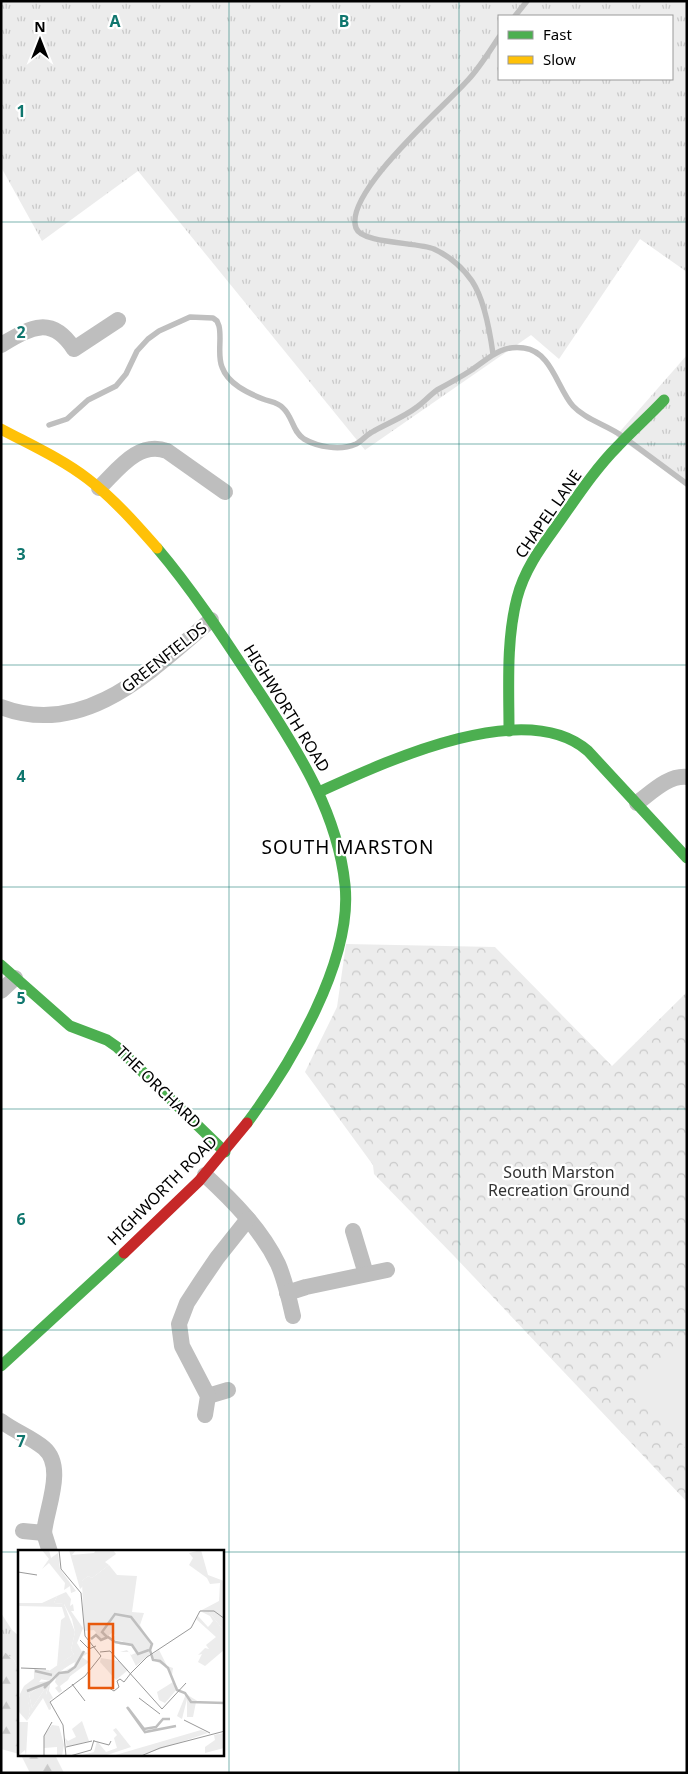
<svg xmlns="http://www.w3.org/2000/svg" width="688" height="1774" font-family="'Noto Sans',sans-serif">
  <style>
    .grass { fill: url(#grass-tufts); fill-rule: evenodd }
    .forest { fill: url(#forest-firs) }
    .park { fill: url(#park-crowns) }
    .garden { fill: #ececec }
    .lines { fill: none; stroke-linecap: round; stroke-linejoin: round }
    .stream { stroke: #bfbfbf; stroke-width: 5.5 }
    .street { stroke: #bebebe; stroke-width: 16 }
    .fast { stroke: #4caf50; stroke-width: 11 }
    .slow { stroke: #ffc107; stroke-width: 11 }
    .jam { stroke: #c62828; stroke-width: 11 }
    .grid { fill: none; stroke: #0f766e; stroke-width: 1; stroke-opacity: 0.55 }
    .labels { text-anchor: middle; stroke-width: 4.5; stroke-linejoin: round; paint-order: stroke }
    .street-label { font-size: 16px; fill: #000; stroke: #fff }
    .park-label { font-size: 16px; fill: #333; stroke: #fff }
    .quarter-label { font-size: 19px; letter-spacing: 1px; fill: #000; stroke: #fff }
    .inset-river { fill: none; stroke: #bfbfbf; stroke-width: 2.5 }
    .inset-road { fill: none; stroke: #999; stroke-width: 1 }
    .view { fill: #e8590c; fill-opacity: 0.15; stroke: #e8590c; stroke-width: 2.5 }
    .inset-edge { fill: none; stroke: #000; stroke-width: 2.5 }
    .grid-label { font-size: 16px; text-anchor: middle; font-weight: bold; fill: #0f766e; stroke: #fff; stroke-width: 4.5; stroke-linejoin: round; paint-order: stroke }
  </style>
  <defs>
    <pattern id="grass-tufts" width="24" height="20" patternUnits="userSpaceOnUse" patternTransform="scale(1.25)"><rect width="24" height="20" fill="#ececec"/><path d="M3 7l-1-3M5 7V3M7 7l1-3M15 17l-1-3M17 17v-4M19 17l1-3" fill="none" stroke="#c9c9c9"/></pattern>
    <pattern id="forest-firs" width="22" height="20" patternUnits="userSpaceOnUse" patternTransform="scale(1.25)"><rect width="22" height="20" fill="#ececec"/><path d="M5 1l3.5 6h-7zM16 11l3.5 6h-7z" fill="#c9c9c9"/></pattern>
    <pattern id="park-crowns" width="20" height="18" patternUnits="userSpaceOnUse" patternTransform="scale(1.25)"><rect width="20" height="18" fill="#ececec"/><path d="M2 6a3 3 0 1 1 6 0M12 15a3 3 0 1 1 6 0" fill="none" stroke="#c9c9c9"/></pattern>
  </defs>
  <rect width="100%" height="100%" fill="#fff"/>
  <g class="grass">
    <path d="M1,1H687V272L640,239L559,359L531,335L365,450L138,171L42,241L1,167ZM499,16H672V79H499Z"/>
    <polygon points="687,355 687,486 616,436"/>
    <polygon points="1,1613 12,1630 19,1636 19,1671 14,1660 1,1649"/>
  </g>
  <g class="forest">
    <polygon points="1,1649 14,1660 19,1671 19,1754 1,1749"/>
    <polygon points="21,1755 55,1755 64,1773 30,1773"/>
  </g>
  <polygon class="park" points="346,944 495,947 612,1066 687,992 687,1502 455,1257 374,1174 373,1165 305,1072 337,1007"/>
  <polygon class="garden" points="687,1345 687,1450 635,1389"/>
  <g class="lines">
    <g class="stream">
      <polyline points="515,16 527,1"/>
      <path d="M493,354C490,332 484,299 472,281C463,268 449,256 434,249C418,242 362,244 356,228C343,193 445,106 468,80C480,67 489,52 499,37"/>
      <path d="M49,425L67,419L88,400L116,386L126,374L137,351L148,339L159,331L190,317L213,318L217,321L219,326C222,339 217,355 222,367C228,384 248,393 263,399C271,402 278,402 283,408C293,417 292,431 304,439C318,447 340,451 356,444C362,441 367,434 374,431C388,423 404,417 417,407C424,402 430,395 437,390C448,384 459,378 470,371C487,360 501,344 524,348C552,352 557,388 573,406C586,420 607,425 622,436"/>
      <polyline points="629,441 687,484"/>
    </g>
    <g class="street">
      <path d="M1,345C30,328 51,314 74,349L118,320"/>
      <path d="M99,488C117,471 138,440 167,451L225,492"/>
      <path d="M1,707C85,739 152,670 211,620"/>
      <path d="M637,803C651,793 668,775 687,777"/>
      <polyline points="1,991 15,978"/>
      <path d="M205,1175C233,1201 261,1229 278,1264C285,1280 289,1298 293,1316"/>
      <polyline points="353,1231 366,1274"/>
      <polyline points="287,1293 306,1287 387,1270"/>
      <polyline points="208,1396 228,1390"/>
      <polyline points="205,1415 208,1396 182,1346 179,1324 187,1303 200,1283 217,1258 248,1219"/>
      <path d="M1,1421C14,1431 31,1437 44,1448C66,1467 46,1509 44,1533L23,1531"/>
      <polyline points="44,1533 50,1552"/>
    </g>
    <g class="fast">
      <path d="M157,548C196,594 229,646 262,696C300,754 338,815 345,885C353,960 291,1064 247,1123"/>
      <path d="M509,731C509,687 506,641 517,598C524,571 539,550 555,528C575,500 594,470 618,446C633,430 649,416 664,400"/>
      <path d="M319,792C385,762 525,696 588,751L687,858"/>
      <polyline points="1,965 70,1026 107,1040 117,1047 225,1152"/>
      <polyline points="1,1366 124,1253"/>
    </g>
    <path class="slow" d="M1,429C31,445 62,459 88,479C114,499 136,524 157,548"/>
    <polyline class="jam" points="124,1253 199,1181 247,1123"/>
  </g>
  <path class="grid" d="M229,1V1773M459,1V1773M1,222H687M1,444H687M1,665H687M1,887H687M1,1109H687M1,1330H687M1,1552H19M222,1552H687"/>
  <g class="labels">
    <g class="street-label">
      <text transform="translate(548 514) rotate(-55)" y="6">CHAPEL LANE</text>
      <text transform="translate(164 657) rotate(-38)" y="6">GREENFIELDS</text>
      <text transform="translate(287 708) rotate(58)" y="6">HIGHWORTH ROAD</text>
      <text transform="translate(159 1087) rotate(44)" y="6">THE ORCHARD</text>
      <text transform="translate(162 1190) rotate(-45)" y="6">HIGHWORTH ROAD</text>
    </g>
    <g class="park-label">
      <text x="559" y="1178">South Marston<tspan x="559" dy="18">Recreation Ground</tspan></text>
    </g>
    <g class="quarter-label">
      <text x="348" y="854">SOUTH MARSTON</text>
    </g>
  </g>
  <g transform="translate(18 1550)">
    <rect width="206" height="206" fill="#fff"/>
    <path d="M91,15L99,25L119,26L114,62L126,63L122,75L134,96L131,105L118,116L111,102H102L109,100L113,105L118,103L115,95H101L105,91L93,90L97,85L94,83L84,90L76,80L66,81L64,31L70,26L74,28ZM184,62H191L206,81V100L187,116L180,112L184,104L180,105L187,98L191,99L188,95L198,87L178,69L180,66L190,77L192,75L195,71L192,66ZM141,100L149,116L155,118L154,125L149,117L135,110L134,105ZM66,102L70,103L64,107L69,112L63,117L66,113L60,111L50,130L42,136L44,141L41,143L37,138L40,136L37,132L39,125L44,122L50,123L57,117ZM57,111L33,128L31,141L35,148L32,150L28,145L32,131L22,129L21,132L23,126L26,125L25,123L16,130V119L31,120L34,125ZM155,132L160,138L147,153L141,150L139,142ZM9,143L12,162L9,171L1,162V147ZM168,144L181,152H178L175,167H169V149L164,169L159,166ZM0,172H10L8,206L7,200L0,206ZM34,175L41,176L46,195L44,206L39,205V197L26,198V185ZM98,178L113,197L86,206H61L76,202L79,191L88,202L99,198L96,188L99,185L95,180ZM183,180L190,183L121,206H94ZM206,183V198L187,203V197L197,190L196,185Z" fill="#ececec"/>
    <path d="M24,0H31L33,8L40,3L42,19L58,41L53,43L52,36L46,40L47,33L31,13L24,19L31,9ZM51,0H58L54,5L76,3L78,0H95L98,4L87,12L91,15L74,28L70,26L64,31L65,36L62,39ZM183,0L190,25L206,31V81L191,62L182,61L201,51L202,33L192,34L189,28L171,15L175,8L171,3ZM48,42L53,49L52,56L55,54L56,61H53L65,78L59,93L66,105L59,112L56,118L64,107L71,112L51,127L52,122H44L56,116L57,112L34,125L31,121L56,104L53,100L57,82L54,69L46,54L36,53L39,46ZM22,124H27L21,132L32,131L28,144L32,148L33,159L31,160L25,148L9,171L12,162L9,146L2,147V144L6,136ZM22,136L26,140L14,158L11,144ZM64,171L71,191L49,197L47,188L50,191L58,187L54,179Z" fill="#ececec" fill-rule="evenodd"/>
    <path d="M24,135L26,140L14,158L11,144Z" fill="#ececec"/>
    <path d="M39,46L36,53L46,54L57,82L53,100L56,104L39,116L43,70L47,67L44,57L1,56L0,53H24ZM83,108L101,111L110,120L98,130L82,112Z" fill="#ececec"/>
    <path class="inset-river" d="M89,87L84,82L97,64L113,67L134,94L132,100L135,110L142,111L150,118L159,140L167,143L173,152L207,153M73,89L78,85L83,90L90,87L97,92M97,92L114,95L120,104L131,100M17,121L34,125M26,138L41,123L50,122L57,117L66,101M9,141L32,132M109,157L127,182L158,176M110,158L126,179L138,177L145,169H152"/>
    <path class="inset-road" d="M41,0L43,19L63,43L67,86L83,106L67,126L32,152L45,175L48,206M0,22L19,25M0,56V118M62,90L71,99L78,96M82,102L92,101L144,159L168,133M3,118L28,119M113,123L129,107L173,78L182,61H196L207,69M54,134L67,151M91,138L96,141L101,137L99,131L102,129L106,132L113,123M121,148L142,164M166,170L192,183M76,191L91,195L93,191M48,197L74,191M26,206V186L34,172M52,206L73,200L76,190M123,206L142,198L207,181"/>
    <path class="view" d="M71,74H95V138H71Z"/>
    <rect width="206" height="206" class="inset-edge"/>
  </g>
  <g class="grid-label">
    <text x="115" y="27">A</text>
    <text x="344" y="27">B</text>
    <text x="21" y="117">1</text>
    <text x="21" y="338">2</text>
    <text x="21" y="560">3</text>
    <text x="21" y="782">4</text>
    <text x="21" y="1004">5</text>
    <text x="21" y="1225">6</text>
    <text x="21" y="1447">7</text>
  </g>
  <rect width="688" height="1774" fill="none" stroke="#000000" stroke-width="5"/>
  <rect x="498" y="15" width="175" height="65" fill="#ffffff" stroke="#999999"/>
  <rect x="508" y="31" width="25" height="8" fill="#4caf50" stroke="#999999"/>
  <text x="543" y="40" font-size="15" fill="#000000">Fast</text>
  <rect x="508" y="56" width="25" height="8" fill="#ffc107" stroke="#999999"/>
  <text x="543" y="65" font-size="15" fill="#000000">Slow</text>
  <g transform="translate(40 40)" stroke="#ffffff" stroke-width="4" paint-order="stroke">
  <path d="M0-4L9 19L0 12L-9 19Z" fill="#000000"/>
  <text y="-8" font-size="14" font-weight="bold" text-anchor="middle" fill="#000000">N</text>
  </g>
</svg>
